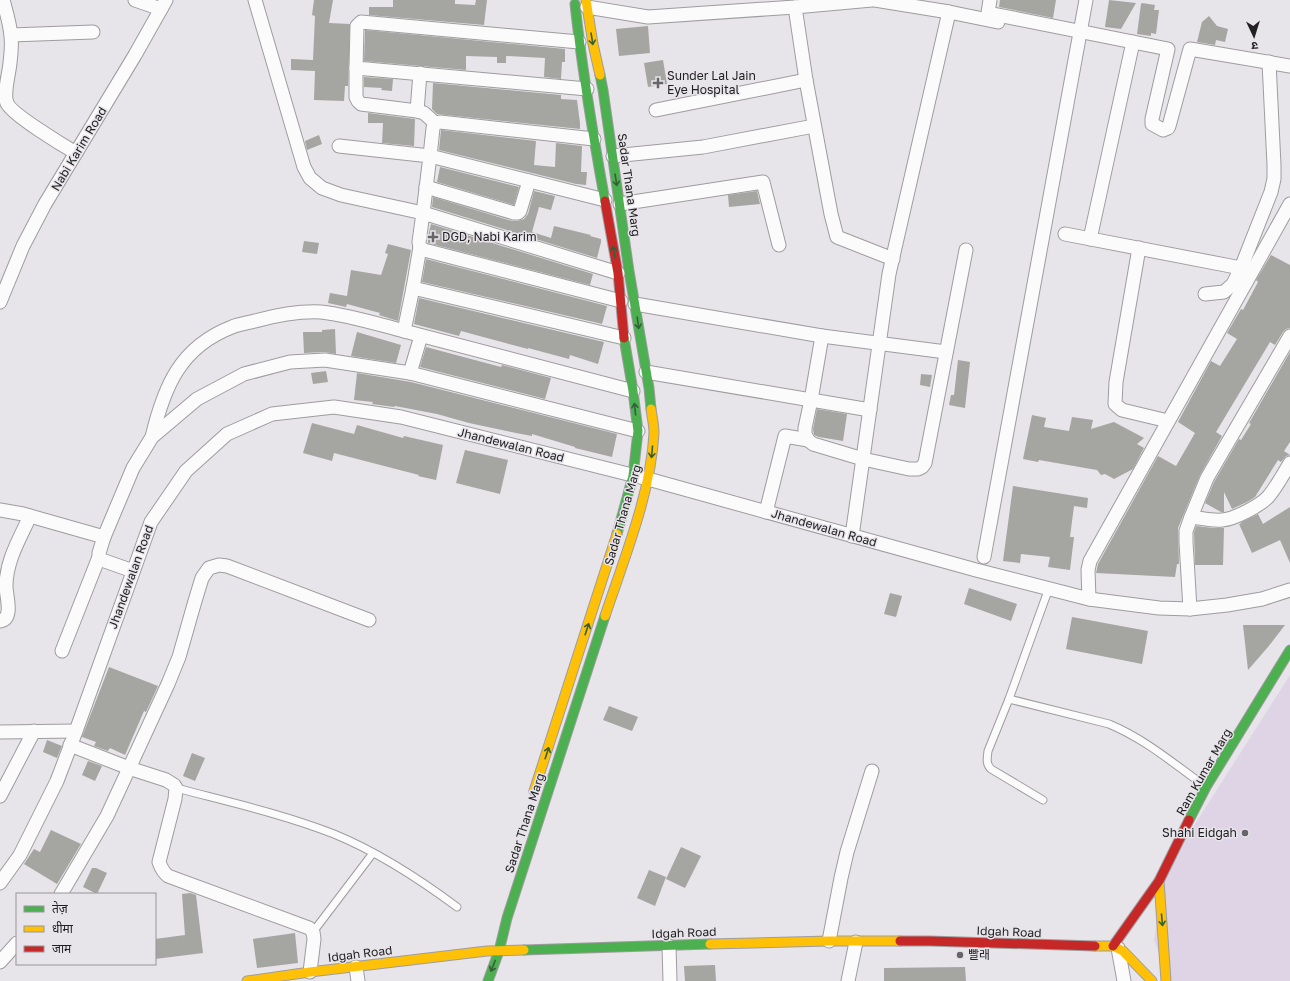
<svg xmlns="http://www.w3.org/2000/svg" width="1290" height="981" font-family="'Golos Text','Noto Sans Devanagari','Noto Sans KR',sans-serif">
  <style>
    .green { fill: #ded4e6 }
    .building { fill: #a5a5a1 }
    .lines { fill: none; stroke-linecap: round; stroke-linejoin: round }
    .lane-casing { stroke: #9e9c9f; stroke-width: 9 }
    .street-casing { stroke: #9e9c9f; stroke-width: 15 }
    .fast-casing { stroke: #9e9c9f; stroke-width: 11 }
    .slow-casing { stroke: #9e9c9f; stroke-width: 11 }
    .jam-casing { stroke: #9e9c9f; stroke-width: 11 }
    .lane { stroke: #fbfbfc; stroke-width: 7 }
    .street { stroke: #fbfbfc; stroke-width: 13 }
    .fast { stroke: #4caf50; stroke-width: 9 }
    .slow { stroke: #ffc107; stroke-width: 9 }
    .jam { stroke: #c62828; stroke-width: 9 }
    .oneway { stroke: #346037 }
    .poi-dot { fill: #666568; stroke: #e7e4ea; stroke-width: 1.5 }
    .labels { text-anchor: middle; stroke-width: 3; stroke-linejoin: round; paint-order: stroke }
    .poi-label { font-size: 12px; fill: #212022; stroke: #e7e4ea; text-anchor: start }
    .street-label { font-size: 12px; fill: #212022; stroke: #e7e4ea }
  </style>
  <rect width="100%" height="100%" fill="#e7e5e9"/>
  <polygon class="green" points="1290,675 1290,981 1172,981 1154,941 1162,876"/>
  <g class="building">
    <polygon points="314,0 333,0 329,23 350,24 348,86 345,86 344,101 314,100 315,71 291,70 291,59 313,60 315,16 312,15"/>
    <polygon points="393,0 455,0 455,4 475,5 476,0 487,0 484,25 369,15 369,7 393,7"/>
    <polygon points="1000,0 1056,0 1053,18 999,7"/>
    <polygon points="1109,0 1136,3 1121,29 1105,27"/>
    <polygon points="1142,3 1155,5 1154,10 1159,10 1156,34 1151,33 1151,36 1137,34 1141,4"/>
    <polygon points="1209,16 1217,26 1228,29 1225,42 1216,40 1215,45 1197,42 1202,22"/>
    <polygon points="648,26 650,53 619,56 616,29"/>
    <polygon points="365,30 565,49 565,62 562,62 561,79 544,77 545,58 506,56 506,63 497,63 497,57 466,56 466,70 364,61"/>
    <polygon points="663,60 667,84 648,87 644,63"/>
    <polygon points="364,77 393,79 392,91 381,90 382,88 364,87"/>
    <polygon points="433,83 561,95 561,99 577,100 580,123 580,129 437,114 432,109"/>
    <polygon points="368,113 415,119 414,146 382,143 383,123 368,123"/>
    <polygon points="441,130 536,141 534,165 555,167 556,143 582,146 581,172 587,172 586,185 576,184 439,150"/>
    <polygon points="319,135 322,144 307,150 305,141"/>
    <polygon points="440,167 519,187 514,205 437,182"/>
    <polygon points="534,191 555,196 551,210 539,207 532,232 551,238 554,226 591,235 590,236 601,239 601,242 597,258 432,207 433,197 512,221 518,221 524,219 528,214"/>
    <polygon points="757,191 760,204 729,207 728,195"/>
    <polygon points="431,224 593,274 590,285 428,243 428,236"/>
    <polygon points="304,241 319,243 317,254 302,252"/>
    <polygon points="388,244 411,250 398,321 379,315 380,313 347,304 346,307 328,303 330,293 347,296 351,270 381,275 388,254 385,253"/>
    <polygon points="1271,255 1290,265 1290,328 1286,329 1283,332 1275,345 1270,342 1216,432 1222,436 1200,475 1178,528 1179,564 1177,564 1175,577 1096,573 1098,564 1158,456 1176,466 1195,433 1178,422 1211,361 1220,366 1237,339 1227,333 1241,309 1243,310 1258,282 1256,280"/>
    <polygon points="426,259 607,306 602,324 422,282"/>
    <polygon points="419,298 604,342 598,364 570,355 569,359 528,348 528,349 461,331 459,336 414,324"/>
    <polygon points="335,329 336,354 325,352 304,353 303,332 322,332 322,330"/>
    <polygon points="357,332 401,345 396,363 351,356"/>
    <polygon points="426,347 501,367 502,365 551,378 545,399 420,367"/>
    <polygon points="1290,352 1290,442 1284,451 1290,455 1286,456 1281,462 1278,460 1255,497 1249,501 1232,509 1224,492 1224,512 1221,512 1205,503 1214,482 1239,439 1241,440 1251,424 1249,423"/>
    <polygon points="958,360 970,362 965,408 949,405 951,395 954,395"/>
    <polygon points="326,371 328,382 313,384 311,373"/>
    <polygon points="357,373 411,382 617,434 612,457 575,448 575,447 532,434 532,436 516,433 469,423 437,414 395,406 394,407 372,404 373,402 354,400"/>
    <polygon points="921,374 932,375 930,387 920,385"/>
    <polygon points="817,409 847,414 843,441 819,437 814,435 813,429"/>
    <polygon points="1032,415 1046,418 1044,427 1069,431 1072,417 1093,420 1091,429 1114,422 1144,438 1137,444 1144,448 1133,469 1114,479 1105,474 1101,475 1097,470 1039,460 1038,462 1023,459"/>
    <polygon points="312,423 354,434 357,425 403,438 404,436 443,445 436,480 418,476 419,475 334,453 332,461 303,453"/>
    <polygon points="465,450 508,460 500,494 456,483"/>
    <polygon points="1013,486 1088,498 1087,508 1074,506 1070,537 1074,537 1070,570 1048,567 1050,557 1021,554 1020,563 1003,561"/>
    <polygon points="1290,507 1290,563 1280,540 1252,553 1239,524 1241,524 1240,523 1258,514 1263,524"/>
    <polygon points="1196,526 1213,528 1224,528 1223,565 1195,565 1194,532"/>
    <polygon points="969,588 1017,604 1011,621 964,604"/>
    <polygon points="890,593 902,596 896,617 884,614"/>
    <polygon points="1072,617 1148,631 1142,664 1066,649"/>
    <polygon points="1243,625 1285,625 1268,647 1248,670"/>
    <polygon points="109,667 158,686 146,712 144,711 125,755 110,748 108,751 94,746 96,742 82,737"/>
    <polygon points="609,706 638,717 632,731 603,720"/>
    <polygon points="47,740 62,746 57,758 43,752"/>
    <polygon points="192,753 205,758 195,781 183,776"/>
    <polygon points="88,761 102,766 95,781 82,775"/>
    <polygon points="51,830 81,844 57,884 24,864 34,849 40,852"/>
    <polygon points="681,847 701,856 685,888 666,879"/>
    <polygon points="92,868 96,868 107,873 97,894 83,887"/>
    <polygon points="649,870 666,877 655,906 637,898"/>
    <polygon points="190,893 196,895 203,953 155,959 155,939 185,935 182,894"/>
    <polygon points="295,933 298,963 257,968 253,939"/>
    <polygon points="715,965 716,981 685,981 684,966"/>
    <polygon points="965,967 966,981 884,981 884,968"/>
  </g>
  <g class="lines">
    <g class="lane-casing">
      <g id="lane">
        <path d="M1009,699L1109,724C1145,739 1174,764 1205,786"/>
        <path d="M176,788C229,802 283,814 334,834C378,852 418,878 457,907"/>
        <path d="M1043,800L991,769C986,764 987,759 988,751L1009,699L1049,588"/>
        <polyline points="313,932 373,853"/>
      </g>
    </g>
    <g class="street-casing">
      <g id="street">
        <path d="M3,0C6,11 10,24 11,36C12,45 11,55 10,63C9,74 3,94 7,103C11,114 64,146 76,153"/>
        <polyline points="135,0 161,9"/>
        <polyline points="255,0 304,167 310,178 322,188 341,195 423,213 430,156 339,146"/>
        <polyline points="875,0 949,12 998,22"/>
        <polyline points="990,0 988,13 1168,49 1152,119 1152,124 1163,130 1168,128 1169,126 1190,49 1290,66"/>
        <polyline points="587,7 648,17 795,7 872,0"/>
        <polyline points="795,7 806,80 831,214 837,237 893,259"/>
        <polyline points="11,35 93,32"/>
        <polyline points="579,42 361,22 357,26 356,68 587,89"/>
        <polyline points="356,68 356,97 358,101 361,104 417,111 424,113 435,123"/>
        <polyline points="656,110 806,80"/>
        <polyline points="417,111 420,73"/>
        <polyline points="594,139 440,122 435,123 433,128 430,156 605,200"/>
        <polyline points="613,156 703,147 814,126"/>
        <polyline points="426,187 514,213 518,213 520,211 529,181"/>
        <polyline points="620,204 763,182 779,245"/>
        <polyline points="1065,234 1241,268"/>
        <polyline points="1090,239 1133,42"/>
        <polyline points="1139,248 1116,382 1115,404 1122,410 1168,421"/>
        <polyline points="618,273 423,213 419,242 420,247 424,250 621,301"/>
        <polyline points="413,288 420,247"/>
        <polyline points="1205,294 1224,292 1233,284 1241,268 1271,192 1274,179 1274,165 1269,62"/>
        <polyline points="0,302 23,246 45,204 135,55 166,0"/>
        <polyline points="635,304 822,336 946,352"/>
        <polyline points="822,336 811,400 805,428 805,434 808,440 813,444 863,459 909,469 918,469 922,467 925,463 966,250"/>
        <polyline points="624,338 413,288 404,331 633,391"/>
        <polyline points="646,372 870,410"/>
        <polyline points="410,373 421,336"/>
        <path d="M152,437C164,387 180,347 232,327C239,324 248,323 255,321C277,315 299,311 321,312C349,315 377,324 404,331"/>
        <polyline points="0,510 23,514 104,537 99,553 99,557 102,560 133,571"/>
        <polyline points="766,512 785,436 808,440"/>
        <path d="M1191,517C1201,518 1211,521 1222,520C1235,519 1259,506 1268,497C1276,488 1284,473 1290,463"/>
        <polyline points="852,536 889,274 949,12"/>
        <polyline points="104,537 133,468 152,437 197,399 244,374 290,362 325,360 410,373 638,431"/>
        <polyline points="984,557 1086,0"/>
        <polyline points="1089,599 1088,570 1090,561 1290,204"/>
        <polyline points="1190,609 1186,542 1186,531 1191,517 1207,478 1290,336"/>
        <path d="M0,621C14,619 6,596 6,586C6,561 20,538 30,516"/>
        <polyline points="62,651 99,557"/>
        <polyline points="0,732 76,731"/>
        <path d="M70,745L129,768L166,780L174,785L176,788L175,799L159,862C161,868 163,872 168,876L309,928L313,932L314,939L310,972"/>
        <polyline points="0,796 34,731"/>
        <polyline points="0,883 20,855 57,781 76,731 151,522 186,471 227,434 272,414 334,407 401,417 648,479 976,570 1089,599 1159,608 1190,609 1227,605 1262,599 1290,590"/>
        <polyline points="61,894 107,816 168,684 179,657 195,601 202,578 209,568 219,565 227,566 369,620"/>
        <polyline points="829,941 841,878 847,852 872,771"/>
        <polyline points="669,946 670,981"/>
        <polyline points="1118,948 1124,981"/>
        <polyline points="0,962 17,943"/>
        <polyline points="356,967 358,981"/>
        <polyline points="848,981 856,942"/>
      </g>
    </g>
    <g class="fast-casing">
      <g id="fast">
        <path d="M575,4C582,70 593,135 605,201"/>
        <polyline points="600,75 603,90 629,271 649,388 651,409"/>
        <polyline points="617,534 633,476 638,431 633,391 624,338"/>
        <polyline points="1189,820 1206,787 1290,650"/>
        <polyline points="524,950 710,944"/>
        <polyline points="488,981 499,951 507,918 605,616"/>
      </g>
    </g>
    <g class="slow-casing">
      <g id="slow">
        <polyline points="586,0 593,44 600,75"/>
        <path d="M605,616C624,559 651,493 654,433C654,425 652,417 651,409"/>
        <polyline points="534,791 617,534"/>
        <polyline points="1159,881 1166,981"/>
        <polyline points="710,944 829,941 900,941"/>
        <polyline points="1095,946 1113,946 1123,951 1152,981"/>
        <polyline points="247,981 310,972 487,951 524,950"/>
      </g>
    </g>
    <g class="jam-casing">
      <g id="jam">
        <polyline points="605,201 618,273 624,338"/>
        <polyline points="900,941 929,941 1095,946"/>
        <polyline points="1113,946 1159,881 1189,820"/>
      </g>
    </g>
    <use href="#lane" class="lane"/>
    <use href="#street" class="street"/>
    <use href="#fast" class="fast"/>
    <use href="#slow" class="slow"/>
    <use href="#jam" class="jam"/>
  </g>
  <defs><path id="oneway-shaft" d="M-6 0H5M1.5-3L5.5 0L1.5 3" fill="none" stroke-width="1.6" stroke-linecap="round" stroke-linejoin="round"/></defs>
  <g class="oneway">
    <use href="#oneway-shaft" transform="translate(592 39) rotate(81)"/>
    <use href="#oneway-shaft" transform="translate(616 180) rotate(81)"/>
    <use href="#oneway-shaft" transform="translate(614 252) rotate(-100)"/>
    <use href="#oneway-shaft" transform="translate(638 323) rotate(82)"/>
    <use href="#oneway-shaft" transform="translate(635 409) rotate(-96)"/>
    <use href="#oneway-shaft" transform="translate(652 452) rotate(95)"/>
    <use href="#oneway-shaft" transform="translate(587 629) rotate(-72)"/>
    <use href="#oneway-shaft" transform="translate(547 753) rotate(-72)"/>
    <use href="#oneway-shaft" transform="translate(1162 920) rotate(85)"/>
    <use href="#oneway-shaft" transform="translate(493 966) rotate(112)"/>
  </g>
  <g class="poi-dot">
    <path d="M656 77h4v4h4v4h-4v4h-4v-4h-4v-4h4z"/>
    <path d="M431 231h4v4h4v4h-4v4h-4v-4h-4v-4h4z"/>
    <circle cx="1245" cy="833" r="4"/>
    <circle cx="960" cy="955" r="4"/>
  </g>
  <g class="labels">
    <g class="poi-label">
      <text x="667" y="80">Sunder Lal Jain<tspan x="667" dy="14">Eye Hospital</tspan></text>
      <text x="442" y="241">DGD, Nabi Karim</text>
      <text x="1237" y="837" text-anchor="end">Shahi Eidgah</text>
      <text x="968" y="959">빨래</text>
    </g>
    <g class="street-label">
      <text transform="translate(79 149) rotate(-59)" y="4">Nabi Karim Road</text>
      <text transform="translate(629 185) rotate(82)" y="4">Sadar Thana Marg</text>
      <text transform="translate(511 445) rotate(14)" y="4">Jhandewalan Road</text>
      <text transform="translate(623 515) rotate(-74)" y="4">Sadar Thana Marg</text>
      <text transform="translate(824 528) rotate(16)" y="4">Jhandewalan Road</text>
      <text transform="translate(131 577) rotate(-70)" y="4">Jhandewalan Road</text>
      <text transform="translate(1204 772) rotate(-60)" y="4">Ram Kumar Marg</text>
      <text transform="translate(525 823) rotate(-72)" y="4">Sadar Thana Marg</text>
      <text transform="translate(1009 932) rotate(2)" y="4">Idgah Road</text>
      <text transform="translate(684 933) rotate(-2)" y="4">Idgah Road</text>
      <text transform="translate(360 954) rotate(-7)" y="4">Idgah Road</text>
    </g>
  </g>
  <rect x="16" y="893" width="140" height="72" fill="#e7e4ea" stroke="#98969a"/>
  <rect x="24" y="906" width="20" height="6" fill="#4caf50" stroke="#98969a"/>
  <text x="52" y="913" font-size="12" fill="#212022">तेज़</text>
  <rect x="24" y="926" width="20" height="6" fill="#ffc107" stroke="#98969a"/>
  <text x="52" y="933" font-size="12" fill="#212022">धीमा</text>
  <rect x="24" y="946" width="20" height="6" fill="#c62828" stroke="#98969a"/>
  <text x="52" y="953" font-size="12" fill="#212022">जाम</text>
  <g transform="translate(1254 36) rotate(176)" stroke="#e7e4ea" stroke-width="3" paint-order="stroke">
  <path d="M0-3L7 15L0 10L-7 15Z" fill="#212022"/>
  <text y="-6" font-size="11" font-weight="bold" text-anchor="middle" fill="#212022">उ</text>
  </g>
</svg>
